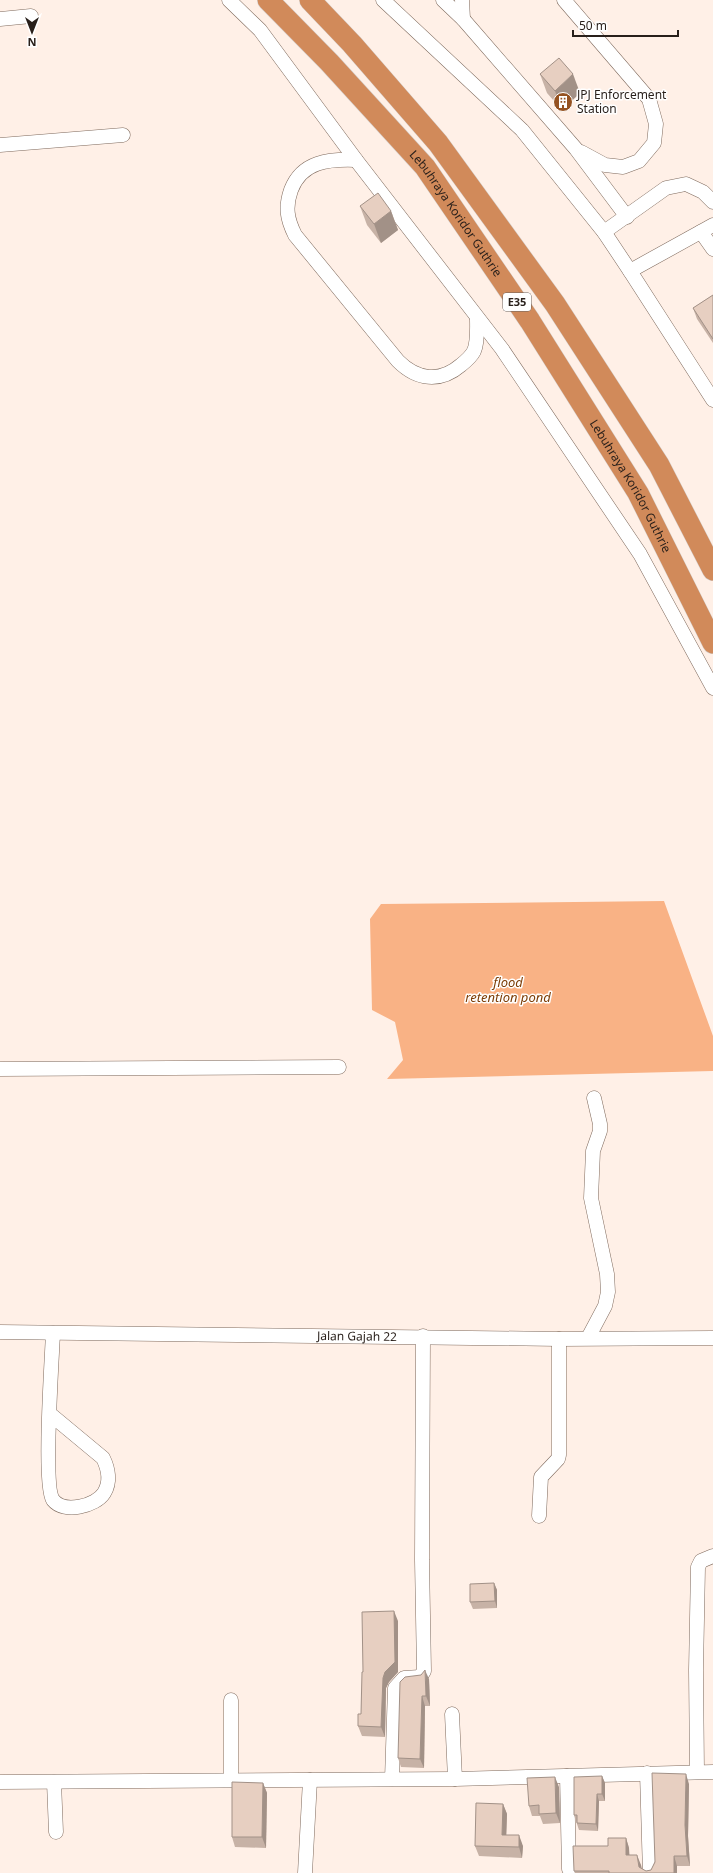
<svg xmlns="http://www.w3.org/2000/svg" width="713" height="1873" font-family="'Noto Sans',sans-serif">
  <style>
    .water { fill: #f9b285 }
    .lines { fill: none; stroke-linecap: round; stroke-linejoin: round }
    .minor-casing { stroke: #7f6a5d; stroke-width: 15 }
    .highway-casing { stroke: #d4d2d1; stroke-width: 22 }
    .minor { stroke: #fff; stroke-width: 14 }
    .highway { stroke: #d18a5a; stroke-width: 21 }
    .wall { fill: #c7b2a6 }
    .shaded-wall { fill: #a29187 }
    .building { fill: #e7cfc1; stroke: #a29187 }
    .labels { text-anchor: middle; stroke-width: 3; stroke-linejoin: round; paint-order: stroke }
    .shield { fill: #fff; stroke: #68625f; stroke-width: 1 }
    .shield-label { font-size: 11px; font-weight: bold; fill: #281f1a }
    .poi-label { font-size: 12px; fill: #281f1a; stroke: #fff; text-anchor: start }
    .street-label { font-size: 12px; fill: #281f1a; stroke: #fff }
    .water-label { font-size: 13px; font-style: italic; fill: #7c3d06; stroke: #fff }
  </style>
  <rect width="100%" height="100%" fill="#fff0e7"/>
  <polygon class="water" points="664,901 713,1036 713,1071 387,1079 403,1060 395,1022 372,1010 370,919 381,904"/>
  <g class="lines">
    <g class="minor-casing">
      <g id="minor">
        <polyline points="229,0 260,30 356,160 502,349 640,554 713,688"/>
        <polyline points="383,0 522,130 604,232 630,271 713,400"/>
        <polyline points="443,0 463,19 576,149 627,217"/>
        <polyline points="462,0 463,19"/>
        <polyline points="564,0 649,99 656,124 654,143 639,161 623,167 605,165 581,152"/>
        <polyline points="0,19 31,16"/>
        <polyline points="0,145 123,135"/>
        <path d="M356,160C329,159 302,161 291,190C285,207 287,219 295,235L398,361C417,380 440,383 461,365C466,361 471,357 474,351C478,342 477,328 477,318"/>
        <polyline points="604,232 666,188 686,184 703,192 713,202"/>
        <polyline points="701,232 713,249"/>
        <polyline points="630,271 713,225"/>
        <polyline points="0,1069 339,1067"/>
        <path id="s1" d="M0,1332L559,1339L713,1338"/>
        <polyline points="588,1338 605,1306 608,1292 607,1274 591,1198 593,1151 600,1131 600,1124 594,1098"/>
        <path d="M50,1414L103,1458C108,1468 111,1482 104,1493C96,1506 64,1514 53,1500C43,1486 52,1358 53,1333"/>
        <polyline points="539,1516 541,1477 558,1459 559,1455 559,1339"/>
        <polyline points="231,1700 231,1780"/>
        <polyline points="452,1714 455,1779"/>
        <polyline points="697,1772 696,1670 698,1567 701,1561 713,1556"/>
        <polyline points="647,1773 650,1873"/>
        <polyline points="567,1776 569,1869"/>
        <polyline points="392,1779 395,1688 404,1678 420,1677 424,1671 422,1560 423,1336"/>
        <polyline points="0,1782 455,1779 713,1772"/>
        <polyline points="54,1782 56,1832"/>
        <polyline points="305,1873 310,1780"/>
      </g>
    </g>
    <g class="highway-casing">
      <g id="highway">
        <path id="s2" d="M268,0L329,62L425,167L530,321L638,493L713,643"/>
        <polyline points="310,0 352,44 438,143 555,304 659,465 713,570"/>
      </g>
    </g>
    <use href="#minor" class="minor"/>
    <use href="#highway" class="highway"/>
  </g>
  <g class="wall">
    <polygon points="540,74 580,93 562,110 547,93"/>
    <polygon points="360,206 391,211 398,230 381,243 367,225"/>
    <polygon points="713,295 713,343 697,319 693,308"/>
    <polygon points="494,1583 497,1590 497,1608 473,1609 470,1602"/>
    <polygon points="398,1621 398,1672 389,1682 386,1688 385,1737 362,1736 358,1726 361,1714 363,1672"/>
    <polygon points="429,1679 430,1706 425,1706 424,1768 401,1767 398,1758"/>
    <polygon points="602,1776 605,1783 605,1801 599,1801 598,1831 579,1830 574,1815"/>
    <polygon points="263,1783 267,1793 266,1848 235,1847 232,1837"/>
    <polygon points="689,1784 688,1836 690,1866 677,1866 677,1873 575,1873 574,1871 608,1846 626,1838 629,1848 629,1855 641,1865 642,1869 646,1871 651,1870"/>
    <polygon points="559,1787 560,1823 543,1824 540,1816 532,1816 529,1806"/>
    <polygon points="503,1804 507,1814 506,1835 523,1846 522,1858 479,1856 475,1846"/>
  </g>
  <g class="shaded-wall">
    <polygon points="573,74 580,93 562,110 555,91"/>
    <polygon points="391,211 398,230 381,243 374,224"/>
    <polygon points="494,1583 497,1590 497,1608 495,1601"/>
    <polygon points="394,1611 398,1621 398,1672 389,1682 386,1688 385,1737 381,1727 383,1678"/>
    <polygon points="425,1670 429,1679 430,1706 426,1696"/>
    <polygon points="422,1696 425,1706 424,1768 420,1759"/>
    <polygon points="686,1774 689,1784 688,1836 690,1866 687,1856 685,1825"/>
    <polygon points="602,1776 605,1783 605,1801 602,1794"/>
    <polygon points="555,1777 559,1787 560,1823 556,1813"/>
    <polygon points="263,1783 267,1793 266,1848 262,1837"/>
    <polygon points="597,1794 599,1801 598,1831 596,1824"/>
    <polygon points="503,1804 507,1814 506,1845 502,1835"/>
    <polygon points="519,1835 523,1846 522,1858 519,1847"/>
    <polygon points="626,1838 629,1848 630,1865 626,1855"/>
    <polygon points="637,1855 641,1865 642,1873 639,1867"/>
    <polygon points="674,1856 677,1866 677,1873 674,1873"/>
  </g>
  <g class="building">
    <polygon points="559,58 573,74 555,91 540,74"/>
    <polygon points="378,193 391,211 374,224 360,206"/>
    <polygon points="713,295 713,339 693,308"/>
    <polygon points="494,1583 495,1601 470,1602 470,1584"/>
    <polygon points="394,1611 395,1662 385,1672 383,1678 381,1727 358,1726 358,1714 361,1714 362,1672 363,1672 362,1612"/>
    <polygon points="425,1670 426,1696 422,1696 420,1759 398,1758 400,1682 405,1677 421,1675"/>
    <polygon points="652,1773 686,1774 685,1825 687,1856 674,1856 674,1873 609,1873 609,1871 574,1871 573,1846 608,1846 608,1838 626,1838 626,1855 637,1855 639,1867 646,1871 651,1870 655,1862"/>
    <polygon points="602,1776 602,1794 597,1794 596,1824 577,1823 577,1815 574,1815 574,1777"/>
    <polygon points="555,1777 556,1813 539,1814 539,1805 529,1806 527,1778"/>
    <polygon points="232,1782 263,1783 262,1837 232,1837"/>
    <polygon points="476,1803 503,1804 502,1835 519,1835 519,1847 475,1846"/>
  </g>
  <defs>
    <g id="building-disc" transform="scale(1)"><circle r="9.5" fill="#955221" stroke="#fff"/><path d="M-4-6H4V6H1V3H-1V6H-4ZM-2.5-4.3h1.7v1.8h-1.7ZM.8-4.3h1.7v1.8H.8ZM-2.5-1h1.7V.8h-1.7ZM.8-1h1.7V.8H.8Z" fill="#fff"/></g>
  </defs>
  <g fill-rule="evenodd">
    <use href="#building-disc" x="563" y="102"/>
  </g>
  <g class="labels">
    <rect class="shield" x="503" y="293" width="28" height="18" rx="3"/>
    <g class="shield-label">
      <text x="517" y="306">E35</text>
    </g>
    <g class="poi-label">
      <text x="577" y="99">JPJ Enforcement<tspan x="577" dy="14">Station</tspan></text>
    </g>
    <g class="street-label">
      <text dy="4" stroke="none"><textPath href="#s2" startOffset="285">Lebuhraya Koridor Guthrie</textPath></text>
      <text dy="4" stroke="none"><textPath href="#s2" startOffset="609">Lebuhraya Koridor Guthrie</textPath></text>
      <text dy="4" stroke="none"><textPath href="#s1" startOffset="357">Jalan Gajah 22</textPath></text>
    </g>
    <g class="water-label">
      <text x="508" y="987">flood<tspan x="508" dy="15">retention pond</tspan></text>
    </g>
  </g>
  <g transform="translate(32 32) rotate(180)" stroke="#ffffff" stroke-width="3" paint-order="stroke">
  <path d="M0-3L7 15L0 10L-7 15Z" fill="#281f1a"/>
  <text y="-6" font-size="11" font-weight="bold" text-anchor="middle" fill="#281f1a">N</text>
  </g>
  <path d="M573 30v6h105v-6" fill="none" stroke="#281f1a" stroke-width="2"/>
  <text x="579" y="30" font-size="12" fill="#281f1a" stroke="#ffffff" stroke-width="3" paint-order="stroke">50 m</text>
</svg>
